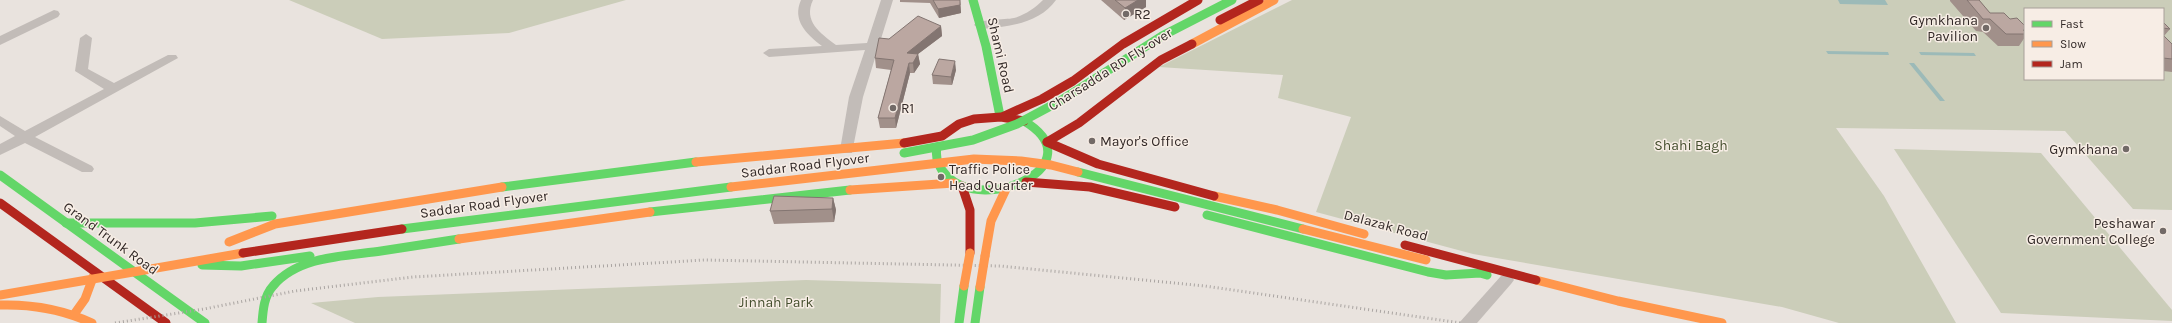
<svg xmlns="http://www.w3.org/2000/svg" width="2172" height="323" font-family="Karla,sans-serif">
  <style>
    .green { fill: #cbcdb9; fill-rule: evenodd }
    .water { fill: #9cbab8 }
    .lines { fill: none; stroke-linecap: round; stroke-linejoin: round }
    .street { fill: #c2bcb8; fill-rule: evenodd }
    .fast { stroke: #63d668; stroke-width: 9 }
    .slow { stroke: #ff974d; stroke-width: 9 }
    .jam { stroke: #b3261e; stroke-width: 9 }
    .rail { stroke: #aaa5a2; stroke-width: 3; stroke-dasharray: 1 3; stroke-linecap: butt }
    .fast-bridge { stroke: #63d668; stroke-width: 9 }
    .slow-bridge { stroke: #ff974d; stroke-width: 9 }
    .jam-bridge { stroke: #b3261e; stroke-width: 9 }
    .wall { fill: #a1908a }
    .shaded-wall { fill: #837571 }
    .building { fill: #bba7a1; stroke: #837571 }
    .poi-dot { fill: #726a67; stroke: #f7ede5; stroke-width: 1.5 }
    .labels { text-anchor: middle; stroke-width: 3; stroke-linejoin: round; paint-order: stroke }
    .poi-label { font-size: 14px; fill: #322927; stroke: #f7ede5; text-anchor: start }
    .street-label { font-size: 14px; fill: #322927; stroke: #f7ede5 }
    .park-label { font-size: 14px; fill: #444e2d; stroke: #f7ede5 }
  </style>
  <rect width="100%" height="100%" fill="#e9e3de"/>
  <g class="green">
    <polygon points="289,0 626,0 509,33 382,39"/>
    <path d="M1292,0H2172V210L2133,209L2065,131L1836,128L1884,196L1956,323H1839L1782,307L1473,254L1316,212L1351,117L1278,98L1283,75L1159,67ZM2025,9H2163V79H2025Z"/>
    <polygon points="1894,149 2041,153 2172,310 2172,321 2001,313"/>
    <polygon points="806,280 941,284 940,323 355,323 311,303 378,297"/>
  </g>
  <g class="water">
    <polygon points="1838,0 1885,0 1888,5 1840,4"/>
    <polygon points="1826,51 1888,52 1889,55 1828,54"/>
    <polygon points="1919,52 1974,53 1976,56 1921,55"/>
    <polygon points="1909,63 1914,63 1945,101 1940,101"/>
  </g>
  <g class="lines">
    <g class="street">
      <path d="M801,0H813C803,21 820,33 836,45L867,43L881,0H893L863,97L852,153H842L840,150L849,97L865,50L769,57L763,53L769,49L822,46C806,34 792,20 801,0Z"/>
      <path d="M1043,0H1056C1039,24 1007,27 980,29L974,25C978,19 1005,20 1014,18C1025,15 1035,8 1043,0Z"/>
      <polygon points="54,10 58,11 60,14 58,17 0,45 0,36"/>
      <polygon points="86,34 92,38 88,69 114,83 168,55 176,55 178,58 35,137 92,166 94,169 92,172 82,172 25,143 0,155 0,144 15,136 0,126 0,116 25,131 104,89 75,71 80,38"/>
      <polygon points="1506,274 1511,276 1514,280 1511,284 1477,323 1459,323 1501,276"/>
    </g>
    <g class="fast">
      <polyline points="973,0 986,46 1000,116"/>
      <path d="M937,147C935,158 938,167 946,175C985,216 1096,164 1024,121"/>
      <polyline points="0,175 205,323"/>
      <polyline points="502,187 696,162"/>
      <polyline points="650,212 850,190"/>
      <polyline points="1207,215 1428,272 1446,275 1480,273 1487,275"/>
      <polyline points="66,223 195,223 272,216"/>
      <polyline points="202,265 241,266 310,256"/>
      <path d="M262,323C263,310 264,296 273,286C298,256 345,256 381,251C407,247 433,243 459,239"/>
      <polyline points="959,323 964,286"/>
      <polyline points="975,323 980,287"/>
    </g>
    <g class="slow">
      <polyline points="1192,44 1274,0"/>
      <polyline points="696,162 904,143"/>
      <polyline points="850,190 954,183"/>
      <polyline points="1214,196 1277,210 1364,234"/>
      <polyline points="459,239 650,212"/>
      <polyline points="229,242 275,224 502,187"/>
      <polyline points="985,256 991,221 1006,189"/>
      <polyline points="1536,280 1618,301 1722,323"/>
      <path d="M0,305C33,304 62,309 92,323"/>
      <polyline points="75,313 85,299 95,272"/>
    </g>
    <g class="jam">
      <polyline points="1004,116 1042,99 1073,81 1123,44 1198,0"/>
      <polyline points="1047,142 1098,164 1214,196"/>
      <polyline points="1047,142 1079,123 1161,60 1192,44"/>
      <polyline points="904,143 942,136 959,124 974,119 1001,117 1024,121"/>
      <polyline points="1026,182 1090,187 1175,207"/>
      <polyline points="962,186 970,210 970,253"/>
      <polyline points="0,203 166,323"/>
      <polyline points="1405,245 1536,280"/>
    </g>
    <polyline class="rail" points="115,323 204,309 295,291 413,277 705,260 1000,266 1205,286 1461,323"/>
    <g class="fast-bridge">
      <polyline points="904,153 973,140 1017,124 1060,101 1162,36 1232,0"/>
      <polyline points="1078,172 1303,229"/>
      <polyline points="402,229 731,187"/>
    </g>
    <g class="slow-bridge">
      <polyline points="731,187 974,159 1021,161 1051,165 1078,172"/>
      <polyline points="1303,229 1426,260"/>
      <polyline points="964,286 970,253"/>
      <polyline points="980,287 985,256"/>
      <polyline points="0,295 243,253"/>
    </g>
    <g class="jam-bridge">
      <polyline points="1220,20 1259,0"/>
      <polyline points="243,253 402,229"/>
    </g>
  </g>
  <g class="wall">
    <polygon points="900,0 960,0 961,13 939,18 930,3 900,2"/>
    <polygon points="1101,0 1146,0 1146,7 1124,20"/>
    <polygon points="1950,0 1979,0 1990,13 2025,26 2025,37 2019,46 1998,46 1983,32 1976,31 1950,1"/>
    <polygon points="2163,22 2170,29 2164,36 2172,44 2172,72 2163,71"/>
    <polygon points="941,26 942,36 918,54 920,64 914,73 910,73 896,128 880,128 878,118 891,70 876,68 875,58"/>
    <polygon points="956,70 952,85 933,84 932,75"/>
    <polygon points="833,198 836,210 834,222 774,224 770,211"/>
  </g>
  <g class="shaded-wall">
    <polygon points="960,0 961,13 939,18 938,9"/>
    <polygon points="1138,0 1146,0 1146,7 1124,20 1125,8"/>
    <polygon points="941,26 942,36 918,54 920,64 914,73 913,63 907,53"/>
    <polygon points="955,61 956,70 952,85 951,77"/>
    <polygon points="909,63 910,73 896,128 895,118"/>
    <polygon points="833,198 836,210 834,222 832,209"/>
  </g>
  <g class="building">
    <polygon points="933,0 960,0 960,5 938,9"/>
    <polygon points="1115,0 1138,0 1125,8"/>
    <polygon points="1967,0 1979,0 1990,13 2004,13 2010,19 2017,18 2025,26 2025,30 2023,30 2025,32 2025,34 2006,34 1990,19 1983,19"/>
    <polygon points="918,16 941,26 907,53 918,54 913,63 909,63 895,118 878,118 894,60 875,58 879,38 889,39"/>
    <polygon points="2163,22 2170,29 2163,28"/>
    <polygon points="2163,35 2172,44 2172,59 2163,58"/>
    <polygon points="939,59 955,61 951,77 932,75"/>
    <polygon points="774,196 833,198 832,209 770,211"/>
  </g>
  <g class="poi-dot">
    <circle cx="1126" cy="14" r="4"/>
    <circle cx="1986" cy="28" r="4"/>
    <circle cx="893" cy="108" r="4"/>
    <circle cx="1092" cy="141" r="4"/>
    <circle cx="2126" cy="149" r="4"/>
    <circle cx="941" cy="177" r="4"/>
    <circle cx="2163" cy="231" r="4"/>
  </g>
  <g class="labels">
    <g class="poi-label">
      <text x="1134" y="19">R2</text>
      <text x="1978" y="25" text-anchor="end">Gymkhana<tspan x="1978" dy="16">Pavilion</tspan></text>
      <text x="901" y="113">R1</text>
      <text x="1100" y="146">Mayor's Office</text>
      <text x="2118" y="154" text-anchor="end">Gymkhana</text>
      <text x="949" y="174">Traffic Police<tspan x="949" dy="16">Head Quarter</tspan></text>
      <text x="2155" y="228" text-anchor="end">Peshawar<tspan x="2155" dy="16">Government College</tspan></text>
    </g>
    <g class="street-label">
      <text transform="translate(1001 55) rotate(77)" y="5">Shami Road</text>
      <text transform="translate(1110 69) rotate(-32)" y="5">Charsadda RD Fly-over</text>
      <text transform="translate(805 165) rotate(-7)" y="5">Saddar Road Flyover</text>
      <text transform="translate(484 204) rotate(-8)" y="5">Saddar Road Flyover</text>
      <text transform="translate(1386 225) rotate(15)" y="5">Dalazak Road</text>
      <text transform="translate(111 238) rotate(36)" y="5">Grand Trunk Road</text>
    </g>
    <g class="park-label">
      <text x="1691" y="150">Shahi Bagh</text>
      <text x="776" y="307">Jinnah Park</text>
    </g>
  </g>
  <rect x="2024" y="8" width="140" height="72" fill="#f7ede5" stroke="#a89f99"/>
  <rect x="2032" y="21" width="20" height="6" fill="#63d668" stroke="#a89f99"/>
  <text x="2060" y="28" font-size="12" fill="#322927">Fast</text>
  <rect x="2032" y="41" width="20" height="6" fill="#ff974d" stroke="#a89f99"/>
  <text x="2060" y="48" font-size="12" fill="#322927">Slow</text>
  <rect x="2032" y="61" width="20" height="6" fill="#b3261e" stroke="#a89f99"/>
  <text x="2060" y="68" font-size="12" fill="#322927">Jam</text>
</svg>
